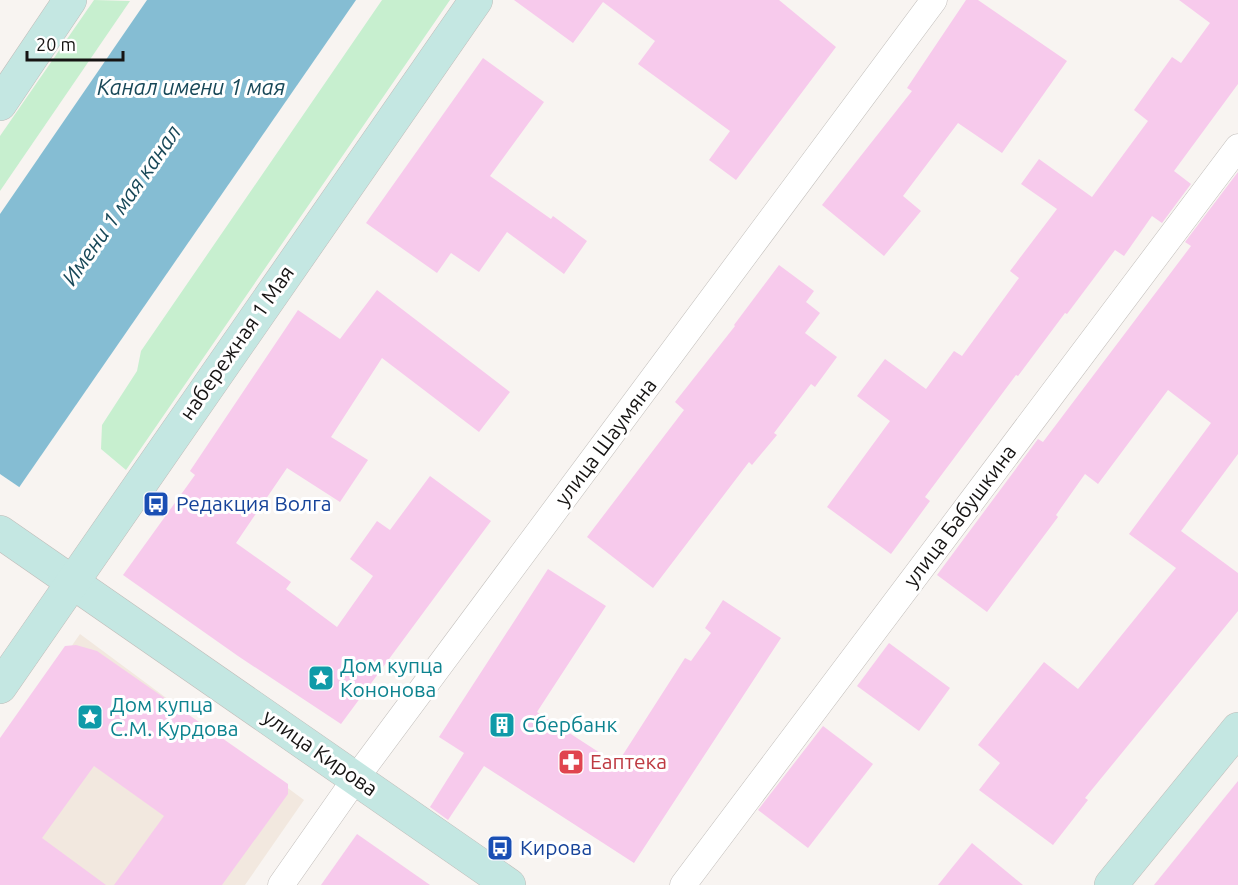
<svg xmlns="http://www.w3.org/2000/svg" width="1238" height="885" font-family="Ubuntu,sans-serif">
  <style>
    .built { fill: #f2e8df }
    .green { fill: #c7efcf }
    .water { fill: #85bdd3 }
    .pier { fill: #f8f4f1 }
    .building { fill: #f7caec }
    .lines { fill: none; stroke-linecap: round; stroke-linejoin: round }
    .minor-casing { stroke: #c1bdba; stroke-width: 27 }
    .secondary-casing { stroke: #c1bdba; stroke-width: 34 }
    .minor { stroke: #fff; stroke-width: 26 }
    .secondary { stroke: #c4e7e2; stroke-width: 33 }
    .labels { text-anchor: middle; stroke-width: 6; stroke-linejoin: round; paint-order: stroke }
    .street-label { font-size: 21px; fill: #161413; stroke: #fff }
    .transit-label { font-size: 21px; fill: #164399; stroke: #fff; text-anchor: start }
    .culture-label { font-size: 21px; fill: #0d838f; stroke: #fff; text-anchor: start }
    .health-label { font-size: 21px; fill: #be3a42; stroke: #fff; text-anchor: start }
    .water-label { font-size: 22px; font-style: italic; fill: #184858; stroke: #fff }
  </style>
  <rect width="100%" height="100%" fill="#f8f4f1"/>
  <polygon class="built" points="80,634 304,800 245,885 0,885 0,749"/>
  <g class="green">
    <polygon points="94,0 130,1 0,191 0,136"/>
    <polygon points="382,0 450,0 126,470 101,449 102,425 137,371 141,351"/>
  </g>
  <polygon class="water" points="147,0 356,0 0,515 0,214"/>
  <polygon class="pier" points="0,474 22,489 0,518"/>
  <g class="building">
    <polygon points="514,0 779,0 836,47 736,180 709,160 730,131 638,64 655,41 603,2 573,43"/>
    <polygon points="966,0 978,0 1067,61 1002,153 958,123 903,196 921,211 884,256 822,205 912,91 907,88"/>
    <polygon points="1179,0 1238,0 1238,84 1174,171 1191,184 1162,223 1152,216 1124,256 1115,250 1067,314 1065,313 1018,376 1016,375 925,497 930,501 891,554 827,507 890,421 857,396 885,359 926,389 954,351 962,356 1019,278 1010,271 1057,209 1021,184 1039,159 1092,197 1148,121 1134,110 1172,57 1181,63 1210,23"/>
    <polygon points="483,58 544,102 490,176 551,219 553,216 587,241 564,274 507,232 479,272 451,253 437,273 366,223"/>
    <polygon points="1238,172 1238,454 1181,531 1238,573 1238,611 1085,798 1088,800 1053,845 979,790 1000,763 978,745 1044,662 1078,689 1176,568 1129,534 1211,423 1168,390 1098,484 1085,474 1056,515 1058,517 987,612 937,575 1038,439 1043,442 1191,246 1185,242"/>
    <polygon points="779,265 814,291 806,302 820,313 805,333 837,357 815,387 811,384 774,433 777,435 752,465 749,462 653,588 587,537 684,410 675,402 735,326 734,325"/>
    <polygon points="377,290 510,392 479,432 382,358 331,437 368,460 340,502 287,468 236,543 291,582 286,589 337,627 373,576 350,559 377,521 390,530 430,476 491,521 341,724 238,656 123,575 195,475 190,471 298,310 340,339"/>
    <polygon points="548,569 606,606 537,712 617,764 685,658 691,661 711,633 705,628 723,600 781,638 634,863 484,766 448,820 430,807 464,753 439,737"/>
    <polygon points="889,643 950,688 919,731 857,686"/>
    <polygon points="76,645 97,651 288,784 288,794 222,885 114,885 164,816 94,766 42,838 106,885 0,885 0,738 65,646"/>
    <polygon points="823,726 873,764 808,848 758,810"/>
    <polygon points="1238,781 1238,885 1154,885"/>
    <polygon points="357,834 430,885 321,885"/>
    <polygon points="972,843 1023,885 938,885"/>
  </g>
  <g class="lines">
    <g class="minor-casing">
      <g id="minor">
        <polyline points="281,885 356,778 934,0"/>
        <polyline points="683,885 1238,147"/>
      </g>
    </g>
    <g class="secondary-casing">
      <g id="secondary">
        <polyline points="0,104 70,0"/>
        <polyline points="0,532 509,885"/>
        <polyline points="0,687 476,0"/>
        <polyline points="1111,885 1238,729"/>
      </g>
    </g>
    <use href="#minor" class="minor"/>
    <use href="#secondary" class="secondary"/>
  </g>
  <defs>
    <g id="bus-square" transform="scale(1.35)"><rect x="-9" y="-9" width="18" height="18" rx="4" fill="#1a4fb4" stroke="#fff"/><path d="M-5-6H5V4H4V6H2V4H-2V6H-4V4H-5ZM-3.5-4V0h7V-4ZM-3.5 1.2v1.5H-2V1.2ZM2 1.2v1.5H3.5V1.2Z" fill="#fff"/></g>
    <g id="sight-square" transform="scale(1.35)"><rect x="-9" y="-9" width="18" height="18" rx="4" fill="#0f9aa8" stroke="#fff"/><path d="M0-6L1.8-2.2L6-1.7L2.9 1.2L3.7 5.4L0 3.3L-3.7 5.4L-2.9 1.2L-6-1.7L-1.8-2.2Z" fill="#fff"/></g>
    <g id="building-square" transform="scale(1.35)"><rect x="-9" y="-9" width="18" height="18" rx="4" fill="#0f9aa8" stroke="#fff"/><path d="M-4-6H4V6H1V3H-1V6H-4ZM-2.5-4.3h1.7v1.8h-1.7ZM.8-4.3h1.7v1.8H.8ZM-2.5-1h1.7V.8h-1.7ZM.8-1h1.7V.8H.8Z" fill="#fff"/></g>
    <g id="pharmacy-square" transform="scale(1.35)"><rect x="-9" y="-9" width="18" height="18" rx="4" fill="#e0444e" stroke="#fff"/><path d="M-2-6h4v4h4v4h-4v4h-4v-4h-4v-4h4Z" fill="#fff"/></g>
  </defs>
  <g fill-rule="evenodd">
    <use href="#bus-square" x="156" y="504"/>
    <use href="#sight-square" x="321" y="678"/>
    <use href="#sight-square" x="90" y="717"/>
    <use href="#building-square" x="502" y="725"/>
    <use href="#pharmacy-square" x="571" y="762"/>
    <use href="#bus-square" x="500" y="848"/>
  </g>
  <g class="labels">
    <g class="street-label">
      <text transform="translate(237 343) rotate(-55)" y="7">набережная 1 Мая</text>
      <text transform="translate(606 442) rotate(-53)" y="7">улица Шаумяна</text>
      <text transform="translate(960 516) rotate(-53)" y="7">улица Бабушкина</text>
      <text transform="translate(320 753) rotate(35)" y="7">улица Кирова</text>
    </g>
    <g class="transit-label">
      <text x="176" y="511">Редакция Волга</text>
      <text x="520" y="855">Кирова</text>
    </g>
    <g class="culture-label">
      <text x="340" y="673">Дом купца<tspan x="340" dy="24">Кононова</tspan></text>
      <text x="110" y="712">Дом купца<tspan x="110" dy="24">С.М. Курдова</tspan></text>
      <text x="522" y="732">Сбербанк</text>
    </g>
    <g class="health-label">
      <text x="590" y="769">Еаптека</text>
    </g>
    <g class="water-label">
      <text x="191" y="95">Канал имени 1 мая</text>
      <text transform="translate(121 205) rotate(-55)" y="8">Имени 1 мая канал</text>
    </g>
  </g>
  <path d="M27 51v9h96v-9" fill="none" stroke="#161413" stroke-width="3"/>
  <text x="36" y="51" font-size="18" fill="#161413" stroke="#ffffff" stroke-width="4.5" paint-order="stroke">20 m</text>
</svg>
